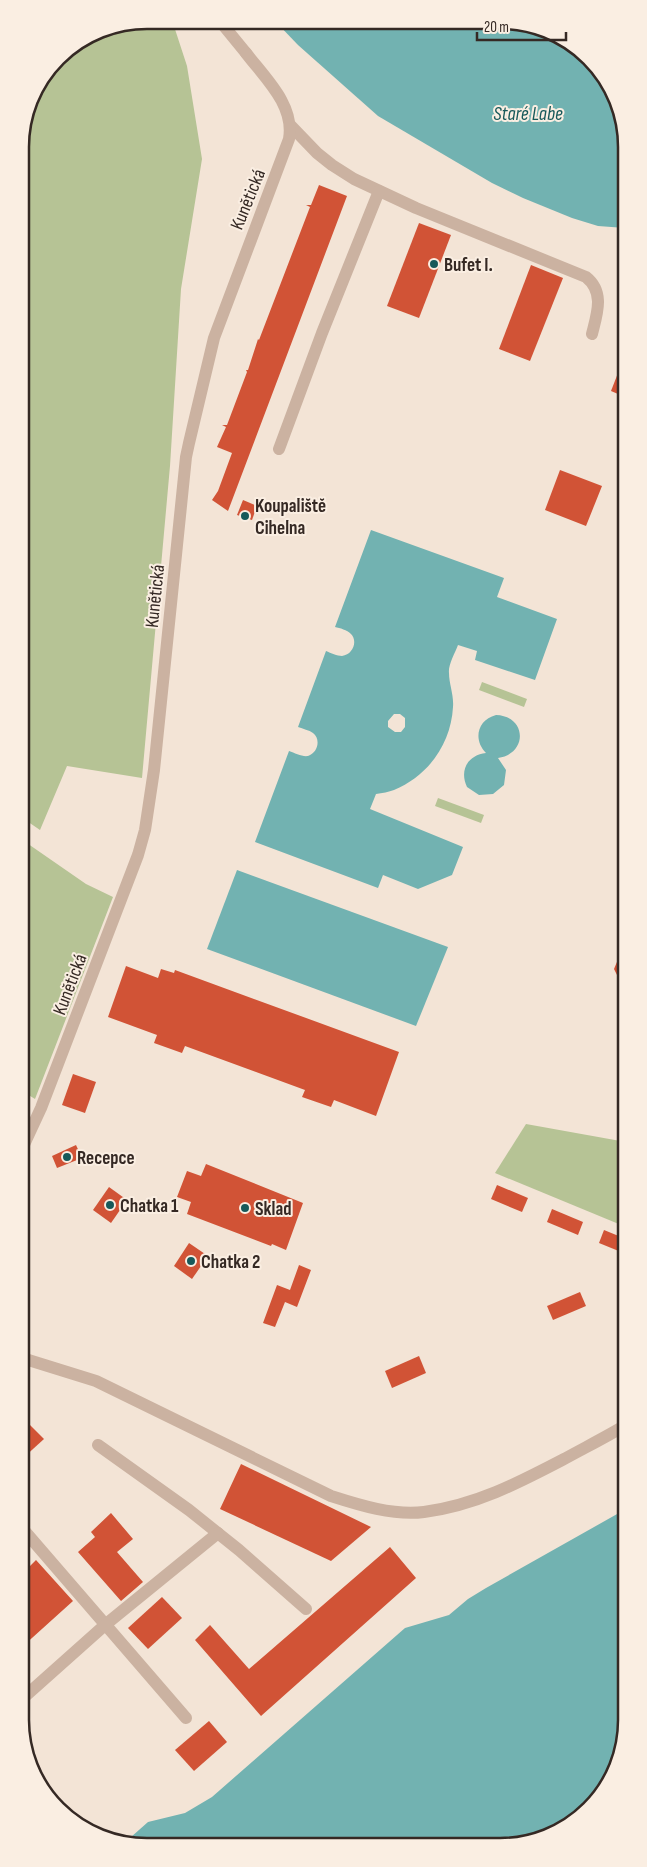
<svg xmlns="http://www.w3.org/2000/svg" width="647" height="1867" font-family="'Sofia Sans Condensed',sans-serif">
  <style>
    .green { fill: #b6c395 }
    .water { fill: #72b2b1; fill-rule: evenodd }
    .building { fill: #d15336 }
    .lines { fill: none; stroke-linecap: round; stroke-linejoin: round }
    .service { stroke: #cbb2a1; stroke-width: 12 }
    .minor { stroke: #cbb2a1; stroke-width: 12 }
    .poi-dot { fill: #17595a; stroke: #faeee2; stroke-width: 2 }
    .labels { text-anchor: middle; stroke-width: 4; stroke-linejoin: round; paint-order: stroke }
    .street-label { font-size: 19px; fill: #352924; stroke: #faeee2 }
    .poi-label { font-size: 19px; font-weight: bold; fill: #352924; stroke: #faeee2; text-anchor: start }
    .water-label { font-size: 20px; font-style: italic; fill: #17595a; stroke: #faeee2 }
    .rim { fill: none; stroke: #352924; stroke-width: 2.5 }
  </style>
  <rect width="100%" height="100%" fill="#f3e4d6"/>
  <g class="green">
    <polygon points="147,20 172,20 187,66 202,159 181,289 170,466 142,778 67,766 40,830 21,817 20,138 33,90 63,52 98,30"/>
    <polygon points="482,682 527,699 524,707 479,690"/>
    <polygon points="438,798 484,815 481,823 435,806"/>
    <polygon points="21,839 86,884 113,897 35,1099 22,1091"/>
    <polygon points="526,1124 626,1142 626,1227 495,1173"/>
  </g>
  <g class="water">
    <polygon points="275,21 525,22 590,57 625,122 625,228 598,226 572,218 523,198 492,183 378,116 298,45"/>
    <path d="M371,530L504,578L497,597L557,619L535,680L475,660L477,651L458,645C455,653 448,665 449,673C449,684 454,695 453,707C451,744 428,776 394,790C389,792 382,793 376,794L370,809L463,847L452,875L418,889L383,875L378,888L255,842L289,751C295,753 302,757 308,756C318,753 321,739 313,733C309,730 303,729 298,727L326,651C331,653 337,656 342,656C353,655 358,641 351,634C347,630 340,628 335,627ZM394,714H400L405,718V727L401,732H395L388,727V721Z"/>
    <path d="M496,715C527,716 528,754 498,758L506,770L504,785L493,794L479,795L467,787C459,770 468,755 486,753C473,740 477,720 496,715Z"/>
    <polygon points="237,870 448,947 416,1026 207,949"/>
    <polygon points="626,1509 627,1728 617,1769 596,1804 564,1830 525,1845 122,1845 148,1822 185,1813 212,1797 405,1628 449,1615 468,1599 486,1588"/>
  </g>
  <g class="building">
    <polygon points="319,185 347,196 228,511 212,500 218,491 232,453 217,447 226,427 222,425 227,425 247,372 246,370 248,370 258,339 259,340 310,207 306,205 311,205"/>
    <polygon points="419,223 451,235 419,318 387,306"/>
    <polygon points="531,265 563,278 530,361 499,349"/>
    <polygon points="625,355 625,397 611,391"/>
    <polygon points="560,470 602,486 586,526 545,510"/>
    <polygon points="243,500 257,506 252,520 237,515"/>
    <polygon points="626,954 626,983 620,981 614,969 619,957"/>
    <polygon points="126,966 158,978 161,969 174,973 175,970 399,1052 376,1116 334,1100 331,1107 302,1097 305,1090 185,1046 182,1053 154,1043 157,1035 108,1017"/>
    <polygon points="73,1074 96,1082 85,1113 62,1105"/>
    <polygon points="76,1145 82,1158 57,1168 52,1156"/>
    <polygon points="206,1164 303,1203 286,1250 272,1244 271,1246 187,1214 191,1202 177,1197 187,1171 201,1176"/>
    <polygon points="497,1185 528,1198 522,1212 491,1199"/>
    <polygon points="109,1187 127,1200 111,1223 93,1210"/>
    <polygon points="552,1209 583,1222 578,1235 547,1222"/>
    <polygon points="604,1230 626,1239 626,1254 599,1243"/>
    <polygon points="189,1243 208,1256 192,1279 174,1266"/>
    <polygon points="299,1265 311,1270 297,1307 285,1302 275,1327 263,1323 277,1285 290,1290"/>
    <polygon points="580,1292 586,1306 553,1320 547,1306"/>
    <polygon points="419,1356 426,1373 392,1388 385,1371"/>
    <polygon points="27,1422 44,1439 22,1459 22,1426"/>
    <polygon points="241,1464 371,1527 331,1561 220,1509"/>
    <polygon points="111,1513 133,1539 117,1552 143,1582 121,1601 78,1552 95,1537 91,1532"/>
    <polygon points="390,1547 416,1578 261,1716 195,1640 210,1625 249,1669"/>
    <polygon points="22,1560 29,1567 36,1560 73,1601 22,1647"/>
    <polygon points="162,1597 182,1618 148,1649 128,1628"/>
    <polygon points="209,1721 227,1742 194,1771 175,1750"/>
  </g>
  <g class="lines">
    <g class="service">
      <polyline points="219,20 246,53"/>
      <path d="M291,126L317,153L332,165L354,179L416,208L586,277C605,292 597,314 592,334"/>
      <polyline points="279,449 322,333 379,191"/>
      <path d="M22,1358L96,1381L331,1496C359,1505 394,1516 424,1512C477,1505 520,1482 566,1458C586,1447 606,1437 626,1425"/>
      <polyline points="98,1445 189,1510 239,1550 306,1609"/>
      <polyline points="22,1528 186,1718"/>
      <polyline points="22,1699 105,1625 218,1533"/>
    </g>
    <path class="minor" d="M22,1149L41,1108L138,855L145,830L154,770L186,457L189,443L214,338L289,139C295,105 265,78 246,53"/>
  </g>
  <g class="poi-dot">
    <circle cx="434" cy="264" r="5"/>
    <circle cx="245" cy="516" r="5"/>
    <circle cx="67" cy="1157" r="5"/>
    <circle cx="110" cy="1205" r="5"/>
    <circle cx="245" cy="1208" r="5"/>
    <circle cx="191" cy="1261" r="5"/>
  </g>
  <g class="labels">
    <g class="street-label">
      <text transform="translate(247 199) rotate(-68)" y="7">Kunětická</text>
      <text transform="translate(154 596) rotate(-84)" y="7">Kunětická</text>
      <text transform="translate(69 984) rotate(-69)" y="7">Kunětická</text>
    </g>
    <g class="poi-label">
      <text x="444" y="271">Bufet I.</text>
      <text x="255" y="512">Koupaliště<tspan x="255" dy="22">Cihelna</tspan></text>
      <text x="77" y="1164">Recepce</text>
      <text x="120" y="1212">Chatka 1</text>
      <text x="255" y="1215">Sklad</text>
      <text x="201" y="1268">Chatka 2</text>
    </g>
    <g class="water-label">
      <text x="528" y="120">Staré Labe</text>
    </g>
  </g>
  <path d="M0 0H647V1867H0ZM147 29H500A118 118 0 0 1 618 147V1720A118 118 0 0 1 500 1838H147A118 118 0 0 1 29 1720V147A118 118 0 0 1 147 29Z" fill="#faeee2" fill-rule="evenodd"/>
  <path class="rim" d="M147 29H500A118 118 0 0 1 618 147V1720A118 118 0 0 1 500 1838H147A118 118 0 0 1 29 1720V147A118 118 0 0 1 147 29Z"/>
  <path d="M477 32v8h89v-8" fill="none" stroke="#352924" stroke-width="2.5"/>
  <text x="484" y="32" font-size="15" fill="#352924" stroke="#faeee2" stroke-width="4" paint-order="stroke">20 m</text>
</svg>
